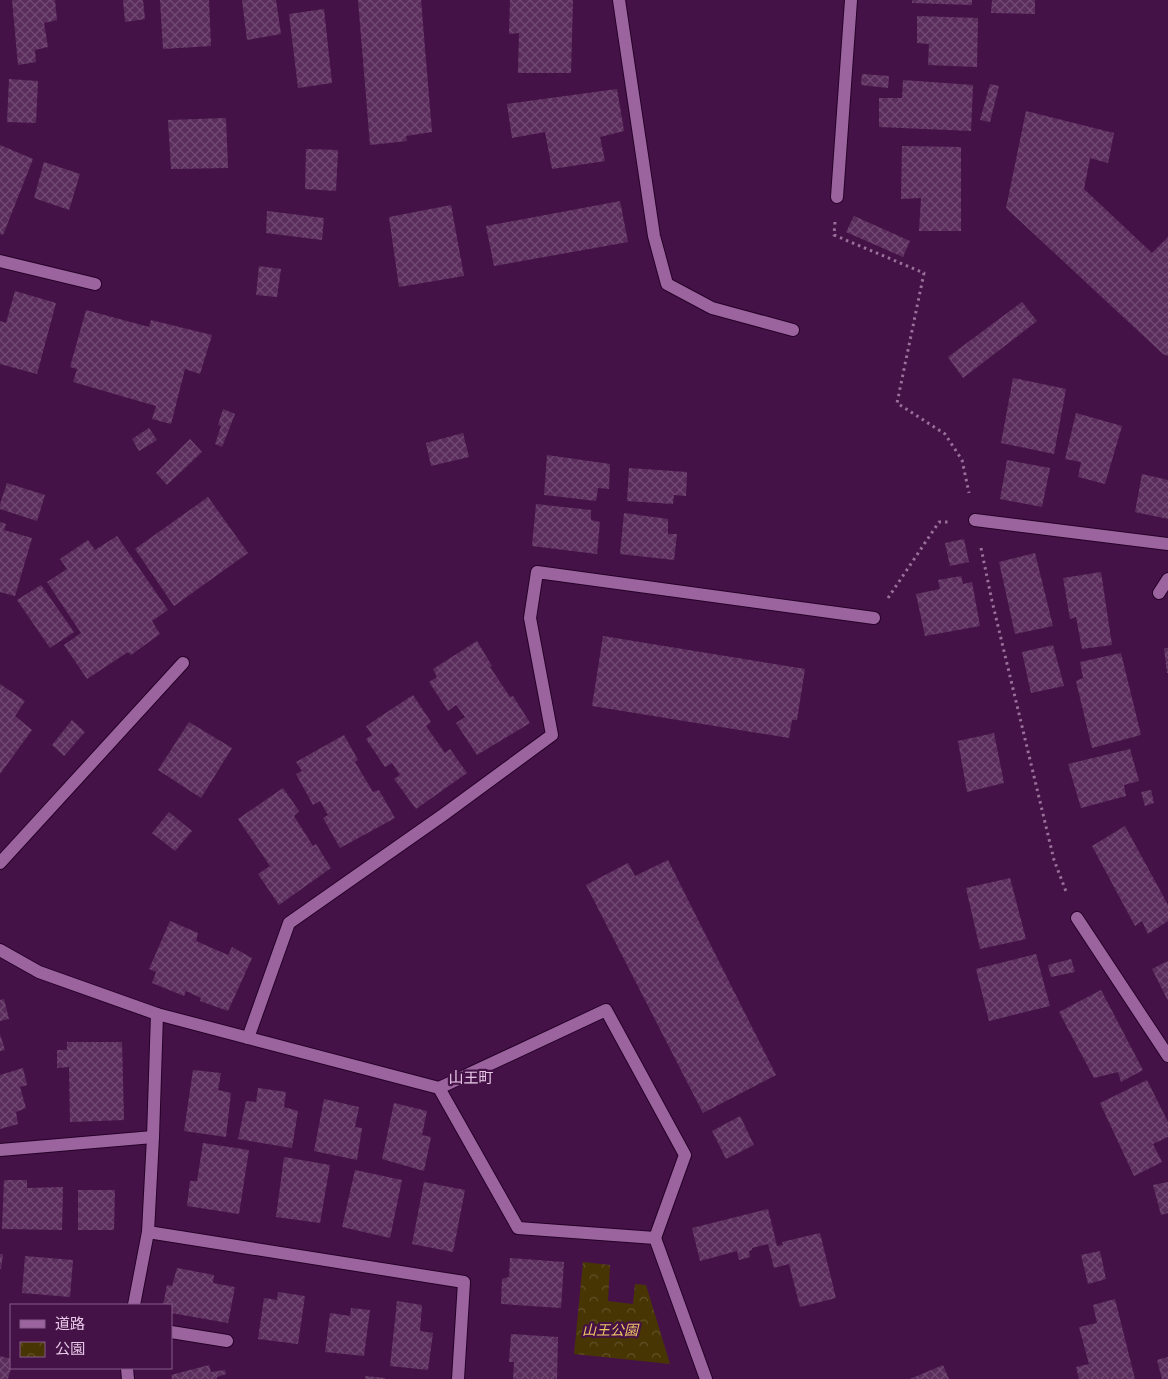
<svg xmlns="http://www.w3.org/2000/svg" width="1168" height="1379" font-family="'IBM Plex Serif','Noto Sans JP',serif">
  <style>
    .park { fill: url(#park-crowns) }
    .building { fill: url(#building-cross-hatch) }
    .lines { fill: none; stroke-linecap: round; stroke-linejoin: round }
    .service-casing { stroke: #260129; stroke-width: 14 }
    .minor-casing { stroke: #260129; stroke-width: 14 }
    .path { stroke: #99709a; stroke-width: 3; stroke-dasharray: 2.5 4; stroke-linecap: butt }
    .service { stroke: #9c649e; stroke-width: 12 }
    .minor { stroke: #9c649e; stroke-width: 12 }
    .labels { text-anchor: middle; stroke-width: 4.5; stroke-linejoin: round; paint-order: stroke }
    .park-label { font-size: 14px; font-style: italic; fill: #f0c665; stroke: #451248 }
    .neighbourhood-label { font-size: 15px; fill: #e6c7e6; stroke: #451248 }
  </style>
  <defs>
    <pattern id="park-crowns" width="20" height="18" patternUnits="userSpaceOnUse" patternTransform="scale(1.25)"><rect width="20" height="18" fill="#473503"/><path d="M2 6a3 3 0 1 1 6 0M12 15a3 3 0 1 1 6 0" fill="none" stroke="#625128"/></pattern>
    <pattern id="building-cross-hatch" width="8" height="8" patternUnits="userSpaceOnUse" patternTransform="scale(1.25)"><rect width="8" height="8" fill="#5a2d5c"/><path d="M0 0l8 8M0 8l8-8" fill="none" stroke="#724a73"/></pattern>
  </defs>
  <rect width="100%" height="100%" fill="#451248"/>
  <polygon class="park" points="583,1262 610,1265 608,1301 633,1304 635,1284 646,1285 670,1364 574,1354"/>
  <g class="building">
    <polygon points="12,0 55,0 57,20 44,23 48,47 35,50 36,62 18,65"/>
    <polygon points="123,0 143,0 145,19 125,22"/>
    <polygon points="160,0 209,0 211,46 163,49"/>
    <polygon points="242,0 276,0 281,34 247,40"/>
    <polygon points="358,0 421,0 432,132 406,136 407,141 370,145"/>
    <polygon points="510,0 573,0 571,73 518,73 519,33 509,34"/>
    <polygon points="912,0 972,0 972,5 912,3"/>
    <polygon points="992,0 1035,0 1035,14 991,13"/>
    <polygon points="324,9 332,83 298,88 289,14"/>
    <polygon points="917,16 978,18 977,67 928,65 929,44 917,43"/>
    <polygon points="862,74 889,76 888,88 861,85"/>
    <polygon points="9,79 38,81 36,123 7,122"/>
    <polygon points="903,80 973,85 971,131 879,127 879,98 902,98"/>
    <polygon points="990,84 999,86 990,122 980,120"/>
    <polygon points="617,89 624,131 600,137 605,161 552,169 545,132 512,138 507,104"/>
    <polygon points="1026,111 1114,133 1108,163 1090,158 1084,189 1152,253 1168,237 1168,356 1163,354 1006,208"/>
    <polygon points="226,118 228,168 171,169 168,120"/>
    <polygon points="0,145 33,159 3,235 0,234"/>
    <polygon points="902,146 961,147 961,231 919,231 921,198 901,199"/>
    <polygon points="306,149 338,150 336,191 305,189"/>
    <polygon points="44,162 80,174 69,210 34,198"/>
    <polygon points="620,201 628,242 494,266 486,226"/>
    <polygon points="451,205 464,276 399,287 389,217"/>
    <polygon points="267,211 324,218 322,240 266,233"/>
    <polygon points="854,216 910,241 903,257 846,232"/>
    <polygon points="259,266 281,269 277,297 256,295"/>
    <polygon points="15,291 56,303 37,374 0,364 0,321 6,323"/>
    <polygon points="1022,302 1037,321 963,378 948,357"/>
    <polygon points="86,310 149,327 151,320 212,335 200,374 185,369 171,424 152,419 156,406 73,382 77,369 70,367"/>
    <polygon points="1013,378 1066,389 1054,454 1001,443"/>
    <polygon points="223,409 235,414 222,447 215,444 221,426 218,425"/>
    <polygon points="1076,413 1122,426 1105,484 1078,477 1081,462 1065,459"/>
    <polygon points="149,428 157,440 139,451 132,439"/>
    <polygon points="463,433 469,457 431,466 426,443"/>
    <polygon points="190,439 202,452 167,485 156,473"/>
    <polygon points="547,455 610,464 609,489 598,488 596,501 544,495"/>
    <polygon points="1007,460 1050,468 1042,507 1000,499"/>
    <polygon points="629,468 687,472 686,496 674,495 673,504 627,501"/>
    <polygon points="1142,474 1168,480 1168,519 1135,512"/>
    <polygon points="7,483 45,495 37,521 0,509 0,504"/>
    <polygon points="208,497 248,553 174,606 135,549"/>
    <polygon points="536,504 591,510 591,520 600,522 597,554 532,546"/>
    <polygon points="624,513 668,519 668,534 677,534 674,560 620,554"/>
    <polygon points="0,522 6,524 4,530 32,538 15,596 0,592"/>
    <polygon points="117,536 168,610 152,621 160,634 131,655 128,652 87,679 64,645 81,633 47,582 67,569 60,559 88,540 95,550"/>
    <polygon points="964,539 969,562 950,566 945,543"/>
    <polygon points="1035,553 1053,626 1015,634 999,562"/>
    <polygon points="1101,572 1112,645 1082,649 1076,617 1070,619 1063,578"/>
    <polygon points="961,576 963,584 972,582 980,626 925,636 916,594 940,589 938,580"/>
    <polygon points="41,585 74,632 50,648 17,600"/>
    <polygon points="603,636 805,669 797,720 792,720 789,738 592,706"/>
    <polygon points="477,641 492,666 490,667 510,697 513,696 530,723 477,755 456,723 465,717 456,705 448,711 429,682 437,677 433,669"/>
    <polygon points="1053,645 1064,686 1031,693 1022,652"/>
    <polygon points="1164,648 1168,648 1168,673 1167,673"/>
    <polygon points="1121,653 1141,735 1092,748 1076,681 1083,678 1080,662"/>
    <polygon points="0,684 25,701 15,716 32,730 0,774"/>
    <polygon points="413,695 431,722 426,726 445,753 450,749 467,773 416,809 394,779 400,775 392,763 385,767 366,739 372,735 366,726"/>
    <polygon points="72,720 85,732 64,756 52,745"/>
    <polygon points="189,722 232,748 201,798 158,770"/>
    <polygon points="994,733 1004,783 967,792 958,741"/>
    <polygon points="344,735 358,760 355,762 373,792 379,790 395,818 340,848 323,818 328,815 320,801 313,805 296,774 302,771 296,762"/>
    <polygon points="1130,749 1139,781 1124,785 1126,796 1081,808 1068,764"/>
    <polygon points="283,788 299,811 294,816 313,846 316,844 331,868 279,905 258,874 270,866 238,819"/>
    <polygon points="1151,790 1154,803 1145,806 1141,792"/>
    <polygon points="169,812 192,831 175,851 152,833"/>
    <polygon points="1125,826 1168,905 1168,921 1148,934 1142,921 1135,926 1092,846"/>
    <polygon points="668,860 776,1075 703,1113 586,885 628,863 635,876"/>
    <polygon points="1010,878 1026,939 980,949 966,888"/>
    <polygon points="170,921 198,933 196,941 228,955 232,947 252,958 228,1011 200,1001 201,998 186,991 184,996 152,983 156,972 149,969"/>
    <polygon points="1036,954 1050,1006 989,1021 976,969"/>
    <polygon points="1071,959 1075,972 1051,977 1048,965"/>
    <polygon points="1168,961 1168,1001 1152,969"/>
    <polygon points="1101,990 1143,1070 1121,1082 1118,1072 1094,1078 1059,1012"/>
    <polygon points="4,999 9,1019 0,1021 0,1000"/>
    <polygon points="0,1034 5,1050 0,1051"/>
    <polygon points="67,1042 122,1042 124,1120 70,1122 69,1067 57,1068 57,1050 67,1050"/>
    <polygon points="23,1068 27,1085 20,1087 26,1108 16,1112 18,1124 0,1129 0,1075"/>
    <polygon points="193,1070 221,1073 218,1090 231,1093 226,1137 184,1131"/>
    <polygon points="1147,1080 1168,1122 1168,1137 1153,1144 1162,1162 1134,1176 1100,1103"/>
    <polygon points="258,1088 286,1092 284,1107 298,1111 292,1148 238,1139 246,1101 256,1102"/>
    <polygon points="324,1099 359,1107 355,1127 362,1128 357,1160 314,1151"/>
    <polygon points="394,1103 427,1111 422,1135 431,1137 424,1171 382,1159"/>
    <polygon points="740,1116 754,1145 726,1159 712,1131"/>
    <polygon points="203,1143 249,1150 239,1214 187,1206 190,1181 197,1181"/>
    <polygon points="284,1157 330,1165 320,1223 276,1217"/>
    <polygon points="355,1170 402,1180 390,1238 342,1227"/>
    <polygon points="4,1180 27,1180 27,1188 63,1187 62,1230 2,1229"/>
    <polygon points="424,1182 465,1190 453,1252 412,1244"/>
    <polygon points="1168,1182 1168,1213 1161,1215 1153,1185"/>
    <polygon points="78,1190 115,1190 114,1230 78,1230"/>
    <polygon points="768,1209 777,1246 783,1245 782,1242 820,1233 836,1298 800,1307 789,1264 774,1268 768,1244 752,1248 752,1250 749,1251 750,1257 739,1260 737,1251 700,1261 692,1228"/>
    <polygon points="1100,1251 1106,1279 1088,1284 1081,1255"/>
    <polygon points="0,1254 3,1254 1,1269 0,1269"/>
    <polygon points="25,1256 73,1260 70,1297 22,1293"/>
    <polygon points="510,1258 564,1262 561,1308 501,1304 502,1279 509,1277"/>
    <polygon points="177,1268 214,1275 213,1283 235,1287 228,1323 171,1313 171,1305 163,1305 167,1285 172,1286"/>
    <polygon points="278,1292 305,1296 298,1344 258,1339 264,1298 277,1300"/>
    <polygon points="1115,1299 1135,1379 1079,1379 1076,1367 1089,1364 1079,1327 1097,1323 1093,1305"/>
    <polygon points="397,1301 422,1305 420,1331 433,1333 428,1370 390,1366"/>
    <polygon points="351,1308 370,1310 364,1356 325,1352 330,1313 350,1316"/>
    <polygon points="511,1334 558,1337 557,1379 513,1379 514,1362 509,1362"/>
    <polygon points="0,1356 11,1359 11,1368 8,1379 0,1379"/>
    <polygon points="1168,1357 1168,1379 1162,1379 1157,1360"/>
    <polygon points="209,1365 211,1372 225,1370 226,1374 217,1377 217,1379 172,1379 171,1375"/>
    <polygon points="943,1365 949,1379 910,1379"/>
    <polygon points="365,1376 385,1378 385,1379 365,1379"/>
  </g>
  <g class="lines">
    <g class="service-casing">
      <g id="service">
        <polyline points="619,0 654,236 667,284 712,308 793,330"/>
        <polyline points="837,197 851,0"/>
        <polyline points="1159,593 1168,579"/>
        <polyline points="0,863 183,663"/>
        <polyline points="0,1150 153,1137"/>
        <polyline points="171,1332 227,1341"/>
      </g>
    </g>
    <g class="minor-casing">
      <g id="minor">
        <polyline points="0,261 95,284"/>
        <polyline points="975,520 1168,544"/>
        <polyline points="1077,918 1168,1056"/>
        <polyline points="0,950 39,972 157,1014 439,1088 518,1228 655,1238 706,1379"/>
        <polyline points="248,1038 289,923 443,815 552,735 530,618 537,572 874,618"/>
        <polyline points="439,1088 606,1010 685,1155 655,1238"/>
        <polyline points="148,1232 464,1282 458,1379"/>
        <polyline points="134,1305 148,1232 153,1137 157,1014"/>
        <polyline points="127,1368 128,1379"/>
      </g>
    </g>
    <g class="path">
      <polyline points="835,222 834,235 924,273 897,403 945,434 962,460 969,493"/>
      <polyline points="981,548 992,601 1054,860 1067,894"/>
      <polyline points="888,598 939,522 949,522"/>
    </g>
    <use href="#service" class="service"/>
    <use href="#minor" class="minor"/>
  </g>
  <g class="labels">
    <g class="park-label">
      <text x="610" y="1335">山王公園</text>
    </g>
    <g class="neighbourhood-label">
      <text x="471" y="1083">山王町</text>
    </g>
  </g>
  <rect x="10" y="1304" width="162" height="65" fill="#451248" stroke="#855a87"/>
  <rect x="20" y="1320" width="25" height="8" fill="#9c649e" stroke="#855a87"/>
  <text x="55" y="1329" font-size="15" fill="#e6c7e6">道路</text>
  <rect x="20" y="1342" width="25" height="15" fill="url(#park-crowns)" stroke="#855a87"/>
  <text x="55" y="1354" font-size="15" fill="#e6c7e6">公園</text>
</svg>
